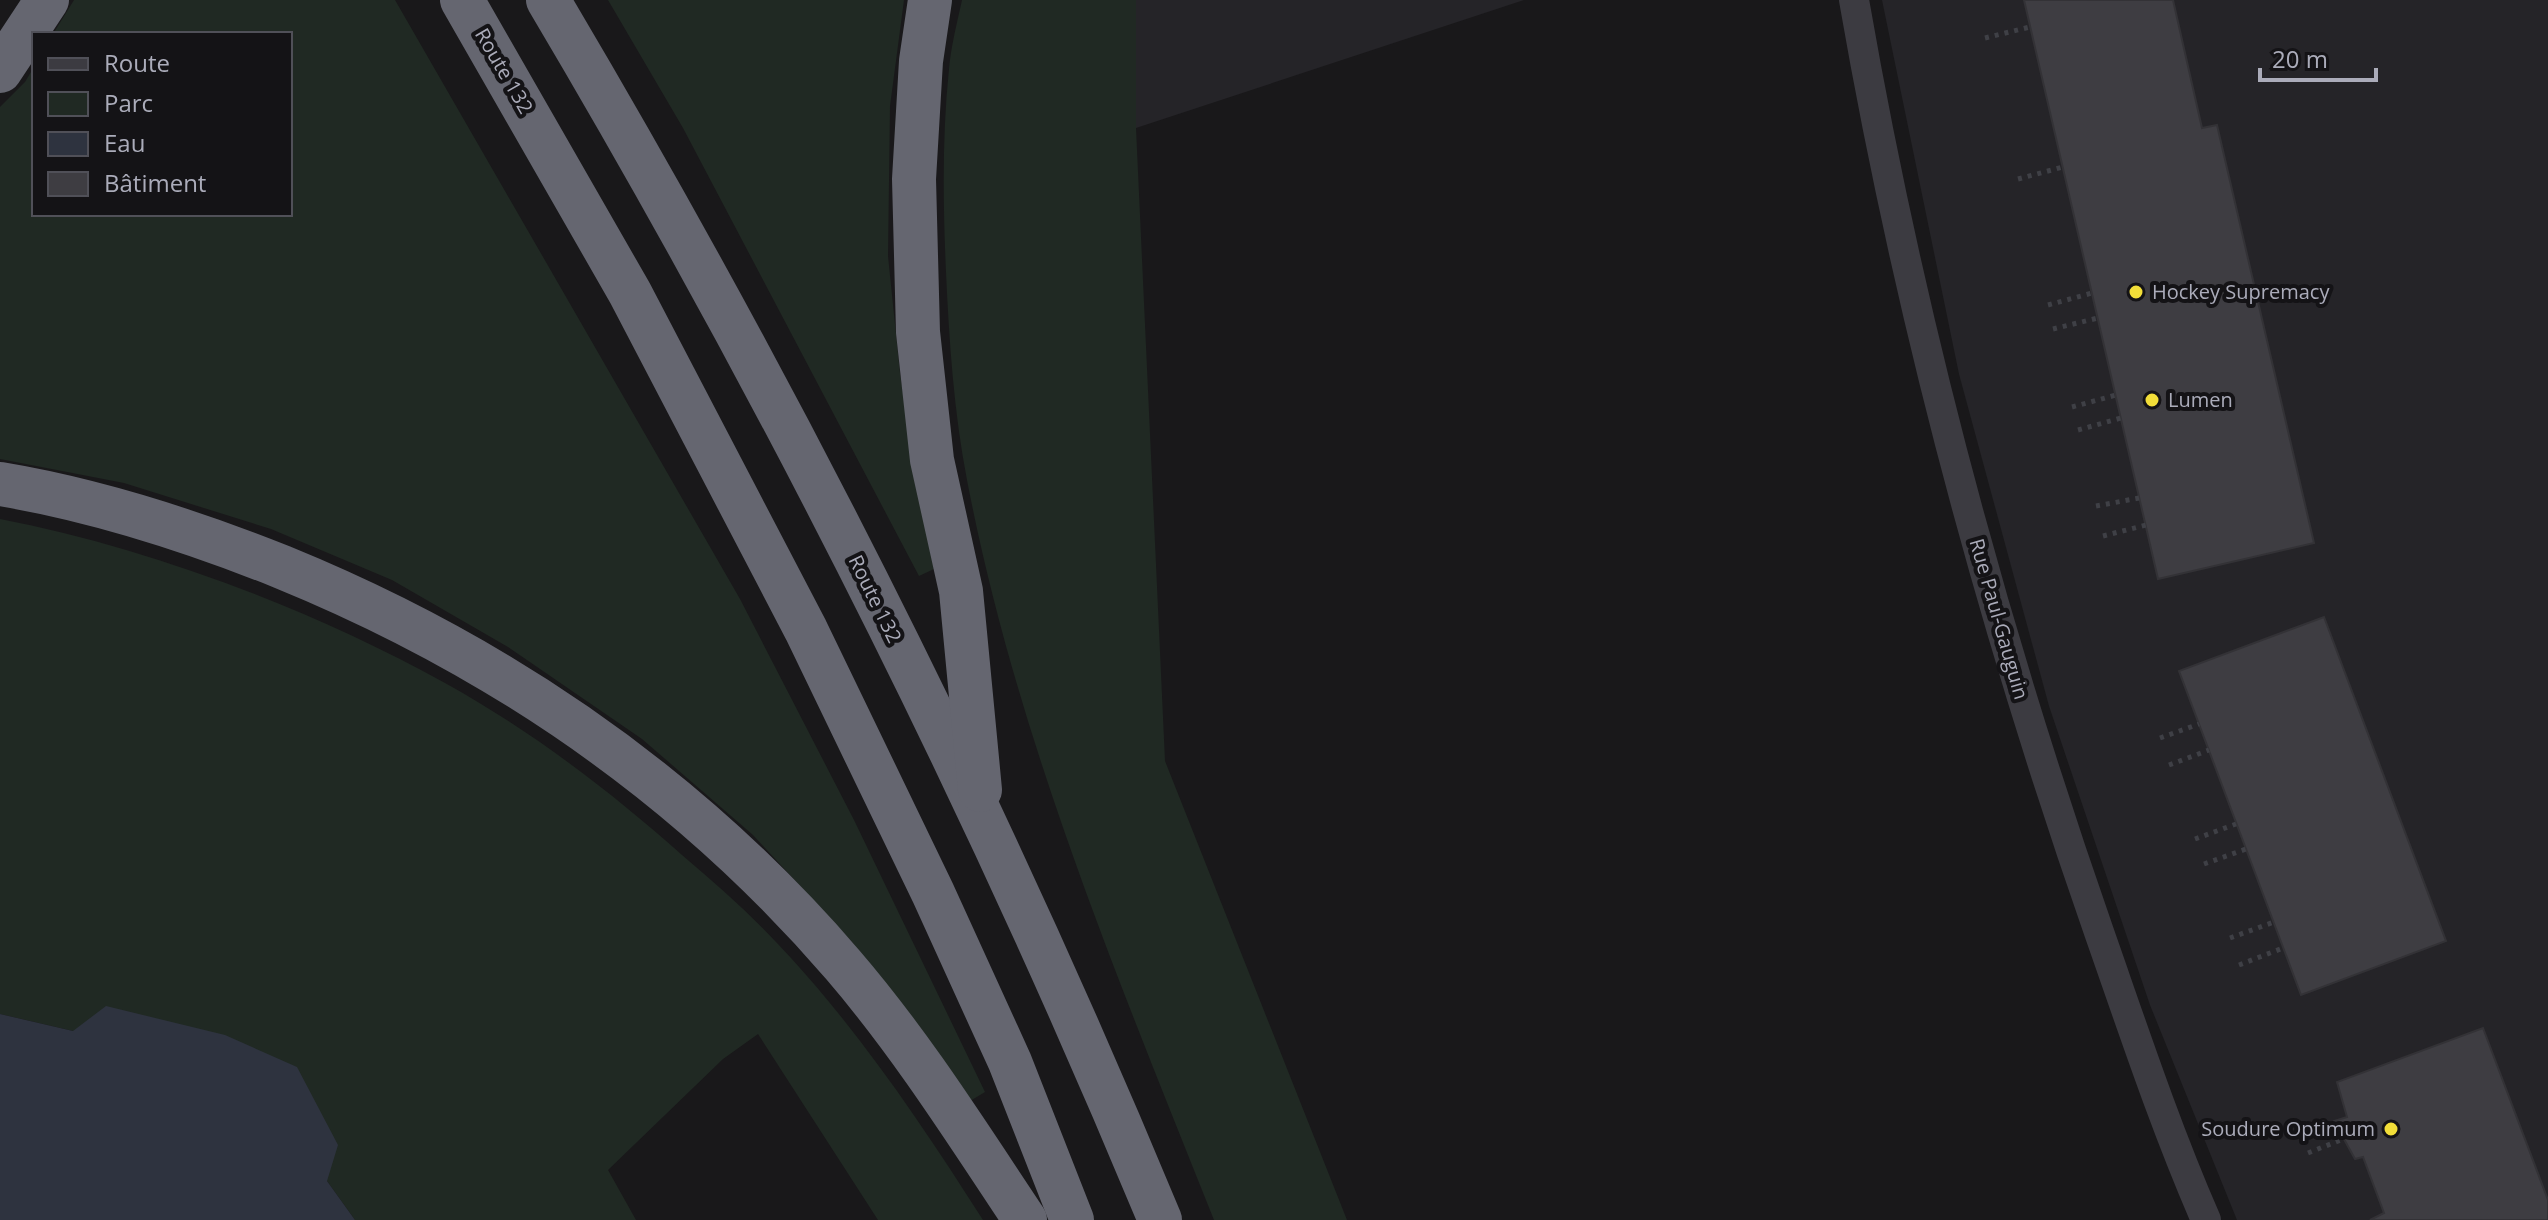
<svg xmlns="http://www.w3.org/2000/svg" width="2548" height="1220" font-family="'Open Sans',sans-serif">
  <style>
    .built { fill: #252428 }
    .green { fill: #202923 }
    .water { fill: #2e333f }
    .building { fill: #3e3d42; stroke: #333236; stroke-width: 2 }
    .lines { fill: none; stroke-linecap: round; stroke-linejoin: round }
    .path { stroke: #3f4046; stroke-width: 5; stroke-dasharray: 4 6; stroke-linecap: butt }
    .street { stroke: #3c3b41; stroke-width: 30 }
    .highway { stroke: #656670; stroke-width: 44 }
    .poi-dot { fill: #f2de39; stroke: #141316; stroke-width: 3 }
    .labels { text-anchor: middle; stroke-width: 8; stroke-linejoin: round; paint-order: stroke }
    .street-label { font-size: 20px; fill: #abacba; stroke: #141316 }
    .poi-label { font-size: 20px; fill: #abacba; stroke: #141316; text-anchor: start }
  </style>
  <rect width="100%" height="100%" fill="#19181a"/>
  <g class="built">
    <polygon points="1136,0 1524,0 1136,128"/>
    <polygon points="1882,0 2548,0 2548,1220 2237,1220 2150,1005 2049,706 1959,374"/>
  </g>
  <g class="green">
    <polygon points="74,0 395,0 740,599 854,820 985,1092 970,1101 853,943 753,835 642,739 508,647 392,580 271,529 124,483 0,459 0,107 25,82 34,67 34,214 290,214 290,34 53,34"/>
    <polygon points="608,0 904,0 890,106 888,256 900,373 918,492 934,569 919,576 683,128"/>
    <path d="M962,0H1136V128L1165,761L1347,1220H1214C1118,979 1016,736 967,480C954,413 949,340 946,272C943,205 942,136 949,69C951,46 957,23 962,0Z"/>
    <path d="M0,519C150,548 311,609 445,683C530,730 609,790 682,855C720,887 758,921 791,958C864,1038 925,1129 983,1220H878L758,1034L723,1059L608,1170L636,1220H355L327,1181L73,1031L0,1014Z"/>
  </g>
  <polygon class="water" points="106,1006 225,1035 297,1067 338,1145 327,1181 355,1220 0,1220 0,1014 73,1031"/>
  <g class="building">
    <polygon points="2024,0 2173,0 2202,128 2217,125 2314,543 2158,579"/>
    <polygon points="2324,617 2446,941 2301,995 2179,671"/>
    <polygon points="2483,1028 2548,1200 2548,1220 2370,1220 2384,1213 2363,1157 2355,1159 2334,1121 2347,1117 2337,1082"/>
  </g>
  <g class="lines">
    <g class="path">
      <polyline points="1985,38 2030,27"/>
      <polyline points="2018,179 2063,167"/>
      <polyline points="2048,305 2092,293"/>
      <polyline points="2053,329 2098,318"/>
      <polyline points="2072,407 2116,395"/>
      <polyline points="2078,430 2121,418"/>
      <polyline points="2096,506 2139,498"/>
      <polyline points="2103,536 2146,525"/>
      <polyline points="2160,738 2199,724"/>
      <polyline points="2169,765 2209,750"/>
      <polyline points="2195,839 2236,824"/>
      <polyline points="2204,864 2246,849"/>
      <polyline points="2230,938 2274,922"/>
      <polyline points="2239,965 2283,948"/>
      <polyline points="2308,1153 2343,1139"/>
    </g>
    <path class="street" d="M1854,0C1909,317 1993,629 2099,932C2133,1029 2165,1126 2206,1220"/>
    <g class="highway">
      <polyline points="462,0 630,293 806,630 933,893 1010,1062 1072,1220"/>
      <path d="M548,0C780,391 986,800 1160,1220"/>
      <polyline points="930,0 921,61 914,179 918,332 932,460 961,591 980,790"/>
      <polyline points="0,71 47,0"/>
      <path d="M0,484C96,500 192,531 282,567C500,656 689,786 843,965C911,1044 967,1133 1025,1220"/>
    </g>
  </g>
  <g class="poi-dot">
    <circle cx="2136" cy="292" r="8"/>
    <circle cx="2152" cy="400" r="8"/>
    <circle cx="2391" cy="1129" r="8"/>
  </g>
  <g class="labels">
    <g class="street-label">
      <text transform="translate(504 71) rotate(60)" y="7">Route 132</text>
      <text transform="translate(875 599) rotate(64)" y="7">Route 132</text>
      <text transform="translate(1999 619) rotate(74)" y="7">Rue Paul-Gauguin</text>
    </g>
    <g class="poi-label">
      <text x="2152" y="299">Hockey Supremacy</text>
      <text x="2168" y="407">Lumen</text>
      <text x="2375" y="1136" text-anchor="end">Soudure Optimum</text>
    </g>
  </g>
  <rect x="32" y="32" width="260" height="184" fill="#141316" stroke="#505058" stroke-width="2"/>
  <rect x="48" y="58" width="40" height="12" fill="#3c3b41" stroke="#505058" stroke-width="2"/>
  <text x="104" y="72" font-size="24" fill="#abacba">Route</text>
  <rect x="48" y="92" width="40" height="24" fill="#202923" stroke="#505058" stroke-width="2"/>
  <text x="104" y="112" font-size="24" fill="#abacba">Parc</text>
  <rect x="48" y="132" width="40" height="24" fill="#2e333f" stroke="#505058" stroke-width="2"/>
  <text x="104" y="152" font-size="24" fill="#abacba">Eau</text>
  <rect x="48" y="172" width="40" height="24" fill="#3e3d42" stroke="#505058" stroke-width="2"/>
  <text x="104" y="192" font-size="24" fill="#abacba">Bâtiment</text>
  <path d="M2260 68v12h116v-12" fill="none" stroke="#abacba" stroke-width="4"/>
  <text x="2272" y="68" font-size="24" fill="#abacba" stroke="#141316" stroke-width="6" paint-order="stroke">20 m</text>
</svg>
